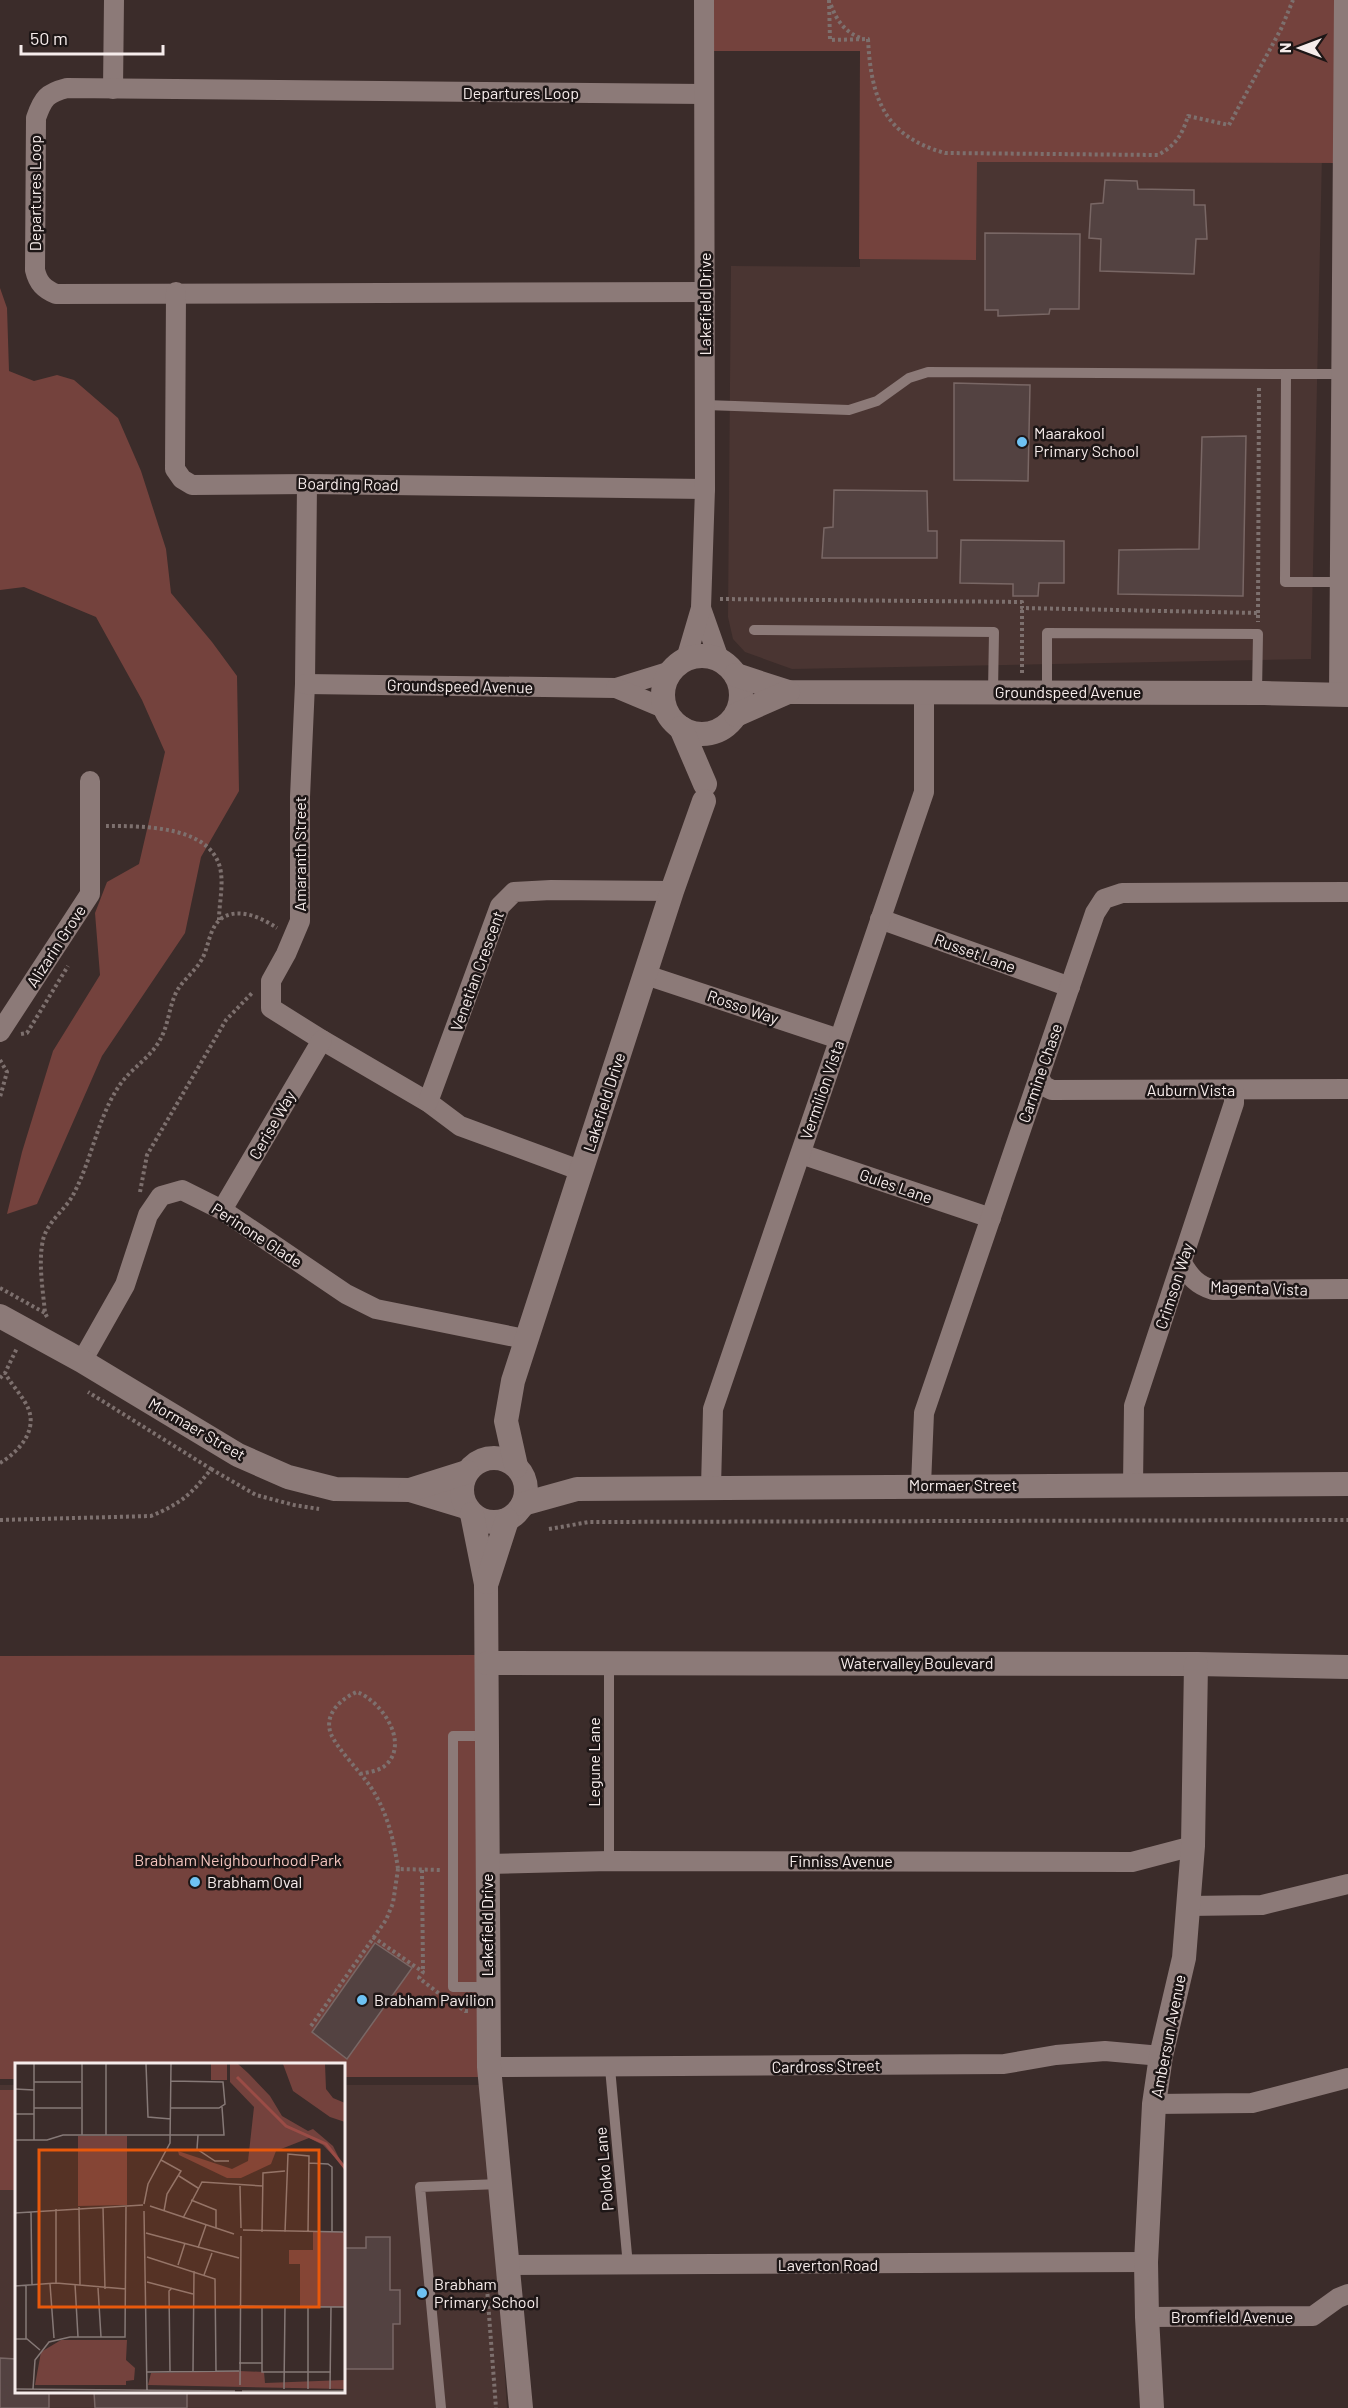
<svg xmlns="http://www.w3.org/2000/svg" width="1348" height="2408" font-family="Barlow,sans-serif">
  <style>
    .built { fill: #4a3532 }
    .green { fill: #74423d }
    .building { fill: #534241; stroke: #796765; stroke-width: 1.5 }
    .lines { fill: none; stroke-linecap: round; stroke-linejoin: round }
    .path { stroke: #7d706e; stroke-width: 4; stroke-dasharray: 3 3; stroke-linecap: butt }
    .service { stroke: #8c7a78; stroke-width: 10 }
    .minor { stroke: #8c7a78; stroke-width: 20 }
    .tertiary { stroke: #8c7a78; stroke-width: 24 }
    .poi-dot { fill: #6ec2f3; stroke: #1d1616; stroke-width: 2 }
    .labels { text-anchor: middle; stroke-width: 5; stroke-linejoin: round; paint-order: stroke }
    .street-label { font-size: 16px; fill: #f6eceb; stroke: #1d1616 }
    .poi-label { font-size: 16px; fill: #f6eceb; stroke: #1d1616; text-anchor: start }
    .park-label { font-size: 16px; fill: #f3c4be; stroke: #1d1616 }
    .inset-river { fill: none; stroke: #9a4c46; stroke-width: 3 }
    .inset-road { fill: none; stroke: #867977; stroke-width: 1.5 }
    .view { fill: #e8590c; fill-opacity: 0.15; stroke: #e8590c; stroke-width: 3 }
    .inset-edge { fill: none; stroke: #f6eceb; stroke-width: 3 }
  </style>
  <rect width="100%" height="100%" fill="#3b2c2a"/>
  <g class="built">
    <polygon points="1322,155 1311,659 792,669 745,652 733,639 728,617 731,266 860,267 860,162"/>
    <polygon points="0,2085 16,2085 16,2392 344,2392 344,2085 486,2085 507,2408 0,2408"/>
  </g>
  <g class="green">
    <polygon points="705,0 1343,0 1341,163 977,162 976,260 859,259 860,51 705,51"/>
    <polygon points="0,288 7,308 9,371 34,381 57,375 74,380 118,418 141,471 166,549 171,593 212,642 237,676 239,791 201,857 185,933 102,1056 37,1204 7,1214 22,1152 53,1051 100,975 95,913 107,882 139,864 165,752 142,700 96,617 24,587 0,590"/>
    <polygon points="475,1655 481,2077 344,2077 344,2064 16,2064 16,2079 0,2079 0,1656"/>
    <rect x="0" y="2090" width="16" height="100"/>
  </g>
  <g class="building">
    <polygon points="1105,180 1137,181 1138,189 1194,190 1194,205 1205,205 1207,239 1196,239 1194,274 1100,271 1101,239 1089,238 1091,204 1103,203"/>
    <polygon points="985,233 1080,234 1079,309 1050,309 1049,314 998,316 998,310 985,310"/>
    <polygon points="954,383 1030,385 1028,481 954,480"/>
    <polygon points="1246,436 1243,596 1118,594 1119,550 1199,549 1202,437"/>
    <polygon points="834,490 927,491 928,531 937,531 937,558 822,558 824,528 833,527"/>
    <polygon points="961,540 1064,541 1064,583 1039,583 1038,596 1013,596 1013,584 960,583"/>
    <polygon points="375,1943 412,1968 347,2059 312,2032"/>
    <polygon points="366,2237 390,2237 390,2290 400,2290 400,2324 393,2324 393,2369 344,2369 344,2248 366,2248"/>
    <polygon points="0,2358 16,2359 16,2392 49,2392 49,2408 0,2408"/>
    <polygon points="94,2392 187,2392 187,2408 95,2408"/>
  </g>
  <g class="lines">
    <g class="path">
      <path d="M829,0L830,40L868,39C871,98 884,136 945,153L1158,155C1176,145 1182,135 1188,116L1229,125L1281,29L1293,0"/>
      <path d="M831,5C836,20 846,33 861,38"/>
      <polyline points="720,599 1022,602 1022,608 1258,613 1258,622"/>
      <polyline points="1258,613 1259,386"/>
      <polyline points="1022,673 1022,608"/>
      <path d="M106,826C142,826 215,825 221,873C223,888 219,905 219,920"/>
      <polyline points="21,1034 27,1033 68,966"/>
      <polyline points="0,1060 7,1072 0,1097"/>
      <polyline points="140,1192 147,1155 226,1020 253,992"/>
      <polyline points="0,1288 45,1313"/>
      <path d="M47,1317L45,1313C43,1290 38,1263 43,1240C47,1222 65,1210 73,1195C92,1160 97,1119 119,1086C131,1068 151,1058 161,1038C168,1025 169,1009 175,995C180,982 195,972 202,959C209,947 209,927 222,918C239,907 262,918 277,928"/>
      <polyline points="0,1378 5,1373 17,1348"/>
      <path d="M0,1463C20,1451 40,1428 26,1404C20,1393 11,1384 5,1373"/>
      <polyline points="211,1469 256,1495 294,1505 319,1509"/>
      <path d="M0,1520L151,1516C180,1504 192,1494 211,1469L88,1392"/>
      <polyline points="549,1529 589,1522 1348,1520"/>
      <path d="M360,1774C369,1772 380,1771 387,1764C409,1741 381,1701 357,1692C342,1698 323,1714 331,1734C336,1747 361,1773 370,1786C387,1811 394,1840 398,1869L441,1870"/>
      <polyline points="422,1870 423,1971"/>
      <polyline points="373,1937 423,1972 419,1978 441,1995"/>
      <polyline points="450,2001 465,2011 469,2011"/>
      <polyline points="311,2026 386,1920 393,1903 398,1869"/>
      <polyline points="487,2288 496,2408"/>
    </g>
    <g class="service">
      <polyline points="705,405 849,410 877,401 909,378 928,372 1286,374"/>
      <polyline points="1338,582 1285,582 1286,374 1340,374"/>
      <polyline points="754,630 994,632 993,692"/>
      <polyline points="1047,692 1047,633 1258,634 1257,693"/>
      <polyline points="609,1663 609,1861"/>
      <polyline points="487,1736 453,1736 453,1987 488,1987"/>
      <polyline points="610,2068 628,2266"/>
      <polyline points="441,2408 420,2187 500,2184"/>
    </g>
    <g class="minor">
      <polyline points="113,89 114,0"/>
      <path d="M704,94L67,88C47,93 43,98 36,118L35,270C38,283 44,289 56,294L705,292"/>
      <polyline points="176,292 175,469 182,479 192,485 307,484 705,489"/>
      <polyline points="307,484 305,684 300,797 300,921 286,954 271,981 271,1008 322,1040 428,1102 460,1126 582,1171"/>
      <polyline points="701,608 719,659"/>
      <polyline points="686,659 701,608 705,489 704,0"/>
      <polyline points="305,684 616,688 671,671"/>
      <polyline points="616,688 666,709"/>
      <polyline points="1339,695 1344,0"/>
      <polyline points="880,919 1070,987"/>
      <polyline points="646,975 839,1039"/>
      <polyline points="0,1032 90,894 90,781"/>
      <polyline points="1039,1077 1044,1086 1052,1090 1348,1089"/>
      <polyline points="428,1102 500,906 514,892 551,890 672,891"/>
      <polyline points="801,1154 991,1218"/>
      <polyline points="222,1210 322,1040"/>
      <path d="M1182,1263C1190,1277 1197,1285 1213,1290L1348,1289"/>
      <polyline points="82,1361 125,1285 148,1215 161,1196 182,1190 222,1210 346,1294 376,1309 525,1339"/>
      <polyline points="921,1485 924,1413 1095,913 1104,899 1122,893 1348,892"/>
      <polyline points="1133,1485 1134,1406 1234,1103 1234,1090"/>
      <polyline points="711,1487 713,1409 924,792 924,692"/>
      <polyline points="487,1864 609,1861 1132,1862 1193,1846"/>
      <polyline points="1188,1906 1262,1905 1348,1884"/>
      <polyline points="489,2067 1004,2064 1056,2055 1105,2051 1161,2056"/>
      <polyline points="1154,2104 1252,2103 1348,2078"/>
      <polyline points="509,2265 1146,2262"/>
      <polyline points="1147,2317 1313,2316 1338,2298 1348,2294"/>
    </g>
    <g class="tertiary">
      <circle cx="702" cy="695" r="39"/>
      <polyline points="736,675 788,692 1264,693 1348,695"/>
      <polyline points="736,715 788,692"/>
      <polyline points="681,728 705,784"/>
      <polyline points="0,1316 82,1361 238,1455 288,1477 335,1489 410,1490 466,1507"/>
      <circle cx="494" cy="1490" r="32"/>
      <polyline points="516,1466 506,1421 513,1381 672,891 704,801"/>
      <polyline points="410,1490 467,1472"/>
      <polyline points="523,1504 577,1489 1348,1484"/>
      <polyline points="472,1514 486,1584 489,2067 521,2408"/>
      <polyline points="487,1582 507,1520"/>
      <polyline points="487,1663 1196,1664 1348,1667"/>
      <polyline points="1152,2408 1147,2317 1146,2262 1154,2104 1161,2056 1184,1958 1193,1846 1196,1664"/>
    </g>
  </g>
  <g class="poi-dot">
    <circle cx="1022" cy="442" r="6"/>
    <circle cx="195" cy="1882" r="6"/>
    <circle cx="362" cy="2000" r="6"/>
    <circle cx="422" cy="2293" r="6"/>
  </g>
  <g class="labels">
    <g class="street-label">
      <text x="521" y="99">Departures Loop</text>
      <text transform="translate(35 193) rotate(-90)" y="6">Departures Loop</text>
      <text transform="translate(705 304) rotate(-90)" y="6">Lakefield Drive</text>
      <text transform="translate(348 484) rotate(1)" y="6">Boarding Road</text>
      <text transform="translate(460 686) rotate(1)" y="6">Groundspeed Avenue</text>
      <text x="1068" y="698">Groundspeed Avenue</text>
      <text transform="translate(300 854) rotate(-90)" y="6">Amaranth Street</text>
      <text transform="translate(56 946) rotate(-57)" y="6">Alizarin Grove</text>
      <text transform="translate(975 953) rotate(20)" y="6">Russet Lane</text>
      <text transform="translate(477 971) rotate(-70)" y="6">Venetian Crescent</text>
      <text transform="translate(743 1007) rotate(19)" y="6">Rosso Way</text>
      <text transform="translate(1040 1073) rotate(-71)" y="6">Carmine Chase</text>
      <text transform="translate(822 1090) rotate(-71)" y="6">Vermilion Vista</text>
      <text x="1191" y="1096">Auburn Vista</text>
      <text transform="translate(604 1102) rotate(-72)" y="6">Lakefield Drive</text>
      <text transform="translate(272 1125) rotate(-60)" y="6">Cerise Way</text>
      <text transform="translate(896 1186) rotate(19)" y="6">Gules Lane</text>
      <text transform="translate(257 1235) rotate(33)" y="6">Perinone Glade</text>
      <text transform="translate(1174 1286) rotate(-72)" y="6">Crimson Way</text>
      <text transform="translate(1259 1288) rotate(2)" y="6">Magenta Vista</text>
      <text transform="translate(197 1429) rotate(30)" y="6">Mormaer Street</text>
      <text x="963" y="1491">Mormaer Street</text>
      <text x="917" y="1669">Watervalley Boulevard</text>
      <text transform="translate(594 1762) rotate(-90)" y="6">Legune Lane</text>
      <text x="841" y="1867">Finniss Avenue</text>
      <text transform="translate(487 1925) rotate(-90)" y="6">Lakefield Drive</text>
      <text transform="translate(1168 2036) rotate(-79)" y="6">Ambersun Avenue</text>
      <text transform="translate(826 2066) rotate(-1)" y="6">Cardross Street</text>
      <text transform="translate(604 2169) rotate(-95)" y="6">Poloko Lane</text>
      <text x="828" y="2271">Laverton Road</text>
      <text x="1232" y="2323">Bromfield Avenue</text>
    </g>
    <g class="poi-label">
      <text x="1034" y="439">Maarakool<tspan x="1034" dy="18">Primary School</tspan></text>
      <text x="207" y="1888">Brabham Oval</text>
      <text x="374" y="2006">Brabham Pavilion</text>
      <text x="434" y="2290">Brabham<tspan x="434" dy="18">Primary School</tspan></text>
    </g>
    <g class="park-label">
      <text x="238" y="1866">Brabham Neighbourhood Park</text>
    </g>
  </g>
  <g transform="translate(15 2063)">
    <rect width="330" height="330" fill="#3b2c2a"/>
    <path d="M196,1H212V17H196ZM215,1H223L233,10L255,33L267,53L293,68L298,66L318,83L328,103L308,82L294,75L261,88L256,101L226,115H212L164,92L163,88L217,106L233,98L239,44L215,19ZM268,1H310L311,26L318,35L330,40V59L315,54L278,28ZM63,73H112V142L63,143ZM298,169H330V244L285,243V201H274V187H298ZM46,277H112L111,297L120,305L119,317L111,318V322H20L26,289ZM224,308L249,309L250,320L330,317V326L133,322L136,310Z" fill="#74423d"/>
    <path class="inset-river" d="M222,14L271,63L311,81L330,105"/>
    <path class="inset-road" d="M19,1V77M67,1V72M131,1L133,54L156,56M19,19H66M0,26L19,27M19,45H66M156,45H204L210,41L208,19L156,18M0,51H19M91,72V1M183,72L182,86L200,98H214M0,77H32L48,72H209L207,44M146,97L166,108L152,131L149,148M294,100L313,101L317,104V169M164,113L183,125M225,123L226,165M176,137L201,147V165M129,141L133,121L155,80L156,1M135,143L219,171M64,144L65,222M88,144L90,226M41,146V220M129,148L132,327M16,149L17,222M0,150L128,142M168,155L187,119L248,123M228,167L328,169M247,169L248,110L270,108M270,169L273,91L294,93L293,169M131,170L224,195M183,185L191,162M132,194L200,216L201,308M163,202L170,180M189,212L197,190M132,219L178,231M35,221L39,275M60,221L63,274M11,222V276M0,223L41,220L111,226M83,225L86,274M224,243L330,244M247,243V309H316M0,276H12L25,287M224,300H247M155,308L154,228L157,225M178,308L179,208M132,309L224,308M225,322L226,173M0,326L220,328M18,326L20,297L34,279L55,274H110L111,144M269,326L270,243M293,326V243M315,326L316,244M227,328H330"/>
    <path class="view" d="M24,87H304V244H24Z"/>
    <rect width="330" height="330" class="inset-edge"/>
  </g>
  <g transform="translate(1300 48) rotate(270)" stroke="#1d1616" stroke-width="4.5" paint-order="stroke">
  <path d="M0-4.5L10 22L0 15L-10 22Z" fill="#f6eceb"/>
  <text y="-9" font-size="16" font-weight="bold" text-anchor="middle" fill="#f6eceb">N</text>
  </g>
  <path d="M21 45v9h142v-9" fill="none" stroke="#f6eceb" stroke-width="3"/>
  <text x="30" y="45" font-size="18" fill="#f6eceb" stroke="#1d1616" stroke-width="4.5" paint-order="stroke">50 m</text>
</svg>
